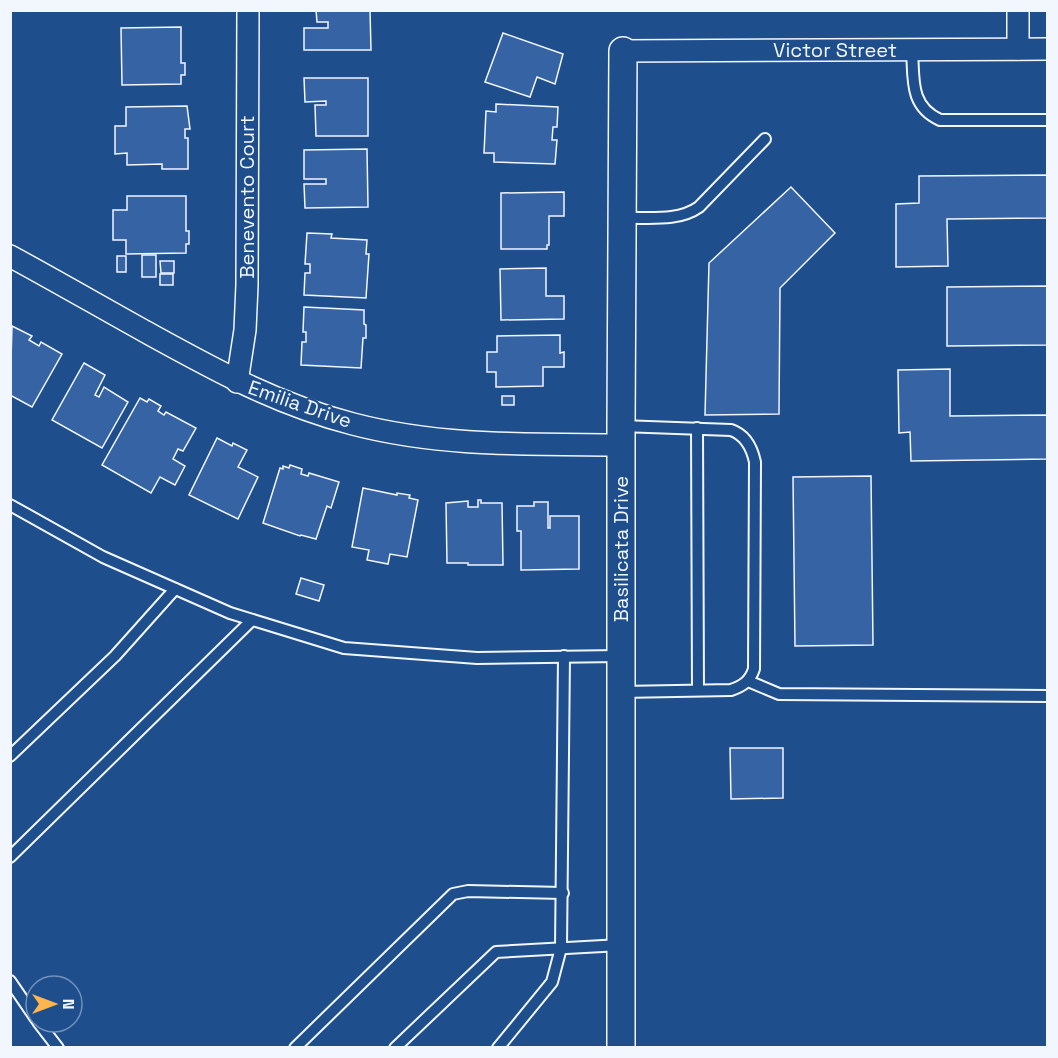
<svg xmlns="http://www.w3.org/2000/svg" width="1058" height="1058" font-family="'Space Grotesk',sans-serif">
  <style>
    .building { fill: #3563a3; stroke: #f2f6ff; stroke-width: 1.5 }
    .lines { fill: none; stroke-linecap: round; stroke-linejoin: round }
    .service-casing { stroke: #f2f6ff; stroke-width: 14 }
    .minor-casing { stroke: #f2f6ff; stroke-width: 24 }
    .tertiary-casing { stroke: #f2f6ff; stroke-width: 30 }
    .service { stroke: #1f4e8c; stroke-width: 10 }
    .minor { stroke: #1f4e8c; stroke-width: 21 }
    .tertiary { stroke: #1f4e8c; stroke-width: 27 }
    .labels { text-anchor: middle; stroke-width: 4.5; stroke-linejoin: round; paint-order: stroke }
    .street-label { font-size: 20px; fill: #f2f6ff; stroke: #1f4e8c }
  </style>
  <rect width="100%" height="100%" fill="#1f4e8c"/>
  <g class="building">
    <polygon points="316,10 370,10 371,50 304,50 304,28 328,28 328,22 317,22"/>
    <polygon points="181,27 181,63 185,63 185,75 181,75 181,84 122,85 121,28"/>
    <polygon points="503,33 563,54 555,84 537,77 530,97 485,82"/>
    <polygon points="304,78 368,78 368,136 316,136 315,105 326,105 326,101 305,102"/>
    <polygon points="496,104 558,107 557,127 553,127 552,140 557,140 555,164 494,162 494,153 484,153 486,111 496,112"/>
    <polygon points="187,106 190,129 185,129 185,138 188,138 188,169 162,169 162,164 127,165 127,153 115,154 115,126 126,126 126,107"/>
    <polygon points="367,149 368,207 305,208 304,184 326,184 326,179 304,179 304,150"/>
    <polygon points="1048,175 1048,218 947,219 948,266 896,267 896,204 919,203 919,176"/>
    <polygon points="791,187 835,233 780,288 779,414 705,415 709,263"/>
    <polygon points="564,192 564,216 549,216 549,245 547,245 547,249 501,249 501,193"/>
    <polygon points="127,196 186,196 186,231 189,231 189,244 186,244 186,253 126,254 126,240 113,240 113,210 127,210"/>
    <polygon points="307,233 332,234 331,238 367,240 366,254 369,254 366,298 304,295 305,273 310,273 310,264 305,264"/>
    <rect x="142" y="255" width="14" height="22"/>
    <rect x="117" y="256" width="9" height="16"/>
    <polygon points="160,261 174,261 174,273 161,273"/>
    <polygon points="546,268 546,296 564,296 564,319 501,320 500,269"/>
    <rect x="160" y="274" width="13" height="11"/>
    <polygon points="1048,286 1048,345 947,346 947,287"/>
    <polygon points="304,307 364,310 364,324 366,325 366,338 363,338 361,368 301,365 302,342 306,342 306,332 303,332"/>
    <polygon points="12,326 32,336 29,340 39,346 41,342 62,354 32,407 10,395"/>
    <polygon points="560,335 560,353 564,352 564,367 543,367 543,386 496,387 496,372 487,372 487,352 497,352 497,336"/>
    <polygon points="84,363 105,375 95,395 99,397 104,387 128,402 102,448 52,420"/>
    <polygon points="950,369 950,416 1048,415 1048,459 911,461 910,432 899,433 898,370"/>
    <rect x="502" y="396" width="12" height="9"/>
    <polygon points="140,398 147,402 149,399 161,406 158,411 164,415 166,412 196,428 183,451 178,449 173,459 185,466 175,485 160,477 151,493 102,465"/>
    <polygon points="217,438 232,446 233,443 247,450 238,467 258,477 238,519 189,495"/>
    <polygon points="290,465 302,469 301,474 308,476 309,473 339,482 331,508 327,506 316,539 301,535 300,536 263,523 280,468 283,469 283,466 289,468"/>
    <polygon points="871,476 873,645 795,646 793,477"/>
    <polygon points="363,488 397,495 397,493 410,495 409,498 418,500 407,557 390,554 388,564 367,560 369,550 352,547"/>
    <polygon points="478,500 481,500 481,503 502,503 503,565 468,565 468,563 447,563 446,503 468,501 468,507 478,507"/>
    <polygon points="534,502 548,502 548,528 550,528 550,516 579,516 579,569 521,570 521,531 517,531 517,506 534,506"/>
    <polygon points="301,578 324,585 319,601 296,594"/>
    <polygon points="730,748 783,748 783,798 731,799"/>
  </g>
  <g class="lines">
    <g class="service-casing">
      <g id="service">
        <path d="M912,49C914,78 909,106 940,120H1048"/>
        <path d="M622,218C648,217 678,222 699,207L765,139"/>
        <path d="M621,426L731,430C746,435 752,448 755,462L754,669C750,681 743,686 731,690L621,692"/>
        <polyline points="697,428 698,690"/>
        <polyline points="10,505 103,557 230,613 344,648 477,658 620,656"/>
        <polyline points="748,681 779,694 1048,696"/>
        <polyline points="10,756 115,656 175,589"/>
        <polyline points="10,857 252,620"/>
        <polyline points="10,981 36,1019"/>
        <polyline points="38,1022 58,1048"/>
        <polyline points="295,1048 453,894 468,891 563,893"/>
        <polyline points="395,1048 496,952 621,945"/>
        <polyline points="498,1048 552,982 561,948 564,656"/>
      </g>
    </g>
    <g class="minor-casing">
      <g id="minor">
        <polyline points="1018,49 1018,10"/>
        <polyline points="623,51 1048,49"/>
        <path d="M10,256C56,281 101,307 146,332C215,370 276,404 353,424C441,447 531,444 621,445"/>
        <polyline points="237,382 245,330 247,285 248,10"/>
      </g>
    </g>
    <g class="tertiary-casing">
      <polyline id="tertiary" points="621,1048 621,426 623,51"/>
    </g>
    <use href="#service" class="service"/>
    <use href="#minor" class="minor"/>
    <use href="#tertiary" class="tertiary"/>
  </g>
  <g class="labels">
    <g class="street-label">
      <text x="835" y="57">Victor Street</text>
      <text transform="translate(247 197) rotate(-90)" y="7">Benevento Court</text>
      <text transform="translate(300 404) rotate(19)" y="7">Emilia Drive</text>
      <text transform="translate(621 549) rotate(-90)" y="7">Basilicata Drive</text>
    </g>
  </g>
  <rect width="1058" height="1058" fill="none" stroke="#f2f6ff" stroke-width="24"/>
  <g transform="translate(54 1004) rotate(90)"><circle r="28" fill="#1f4e8c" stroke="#7391ba" stroke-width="1.5"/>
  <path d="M0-4.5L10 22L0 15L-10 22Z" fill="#ffb74d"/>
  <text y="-9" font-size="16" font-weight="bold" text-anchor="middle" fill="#f2f6ff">N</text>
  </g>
</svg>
